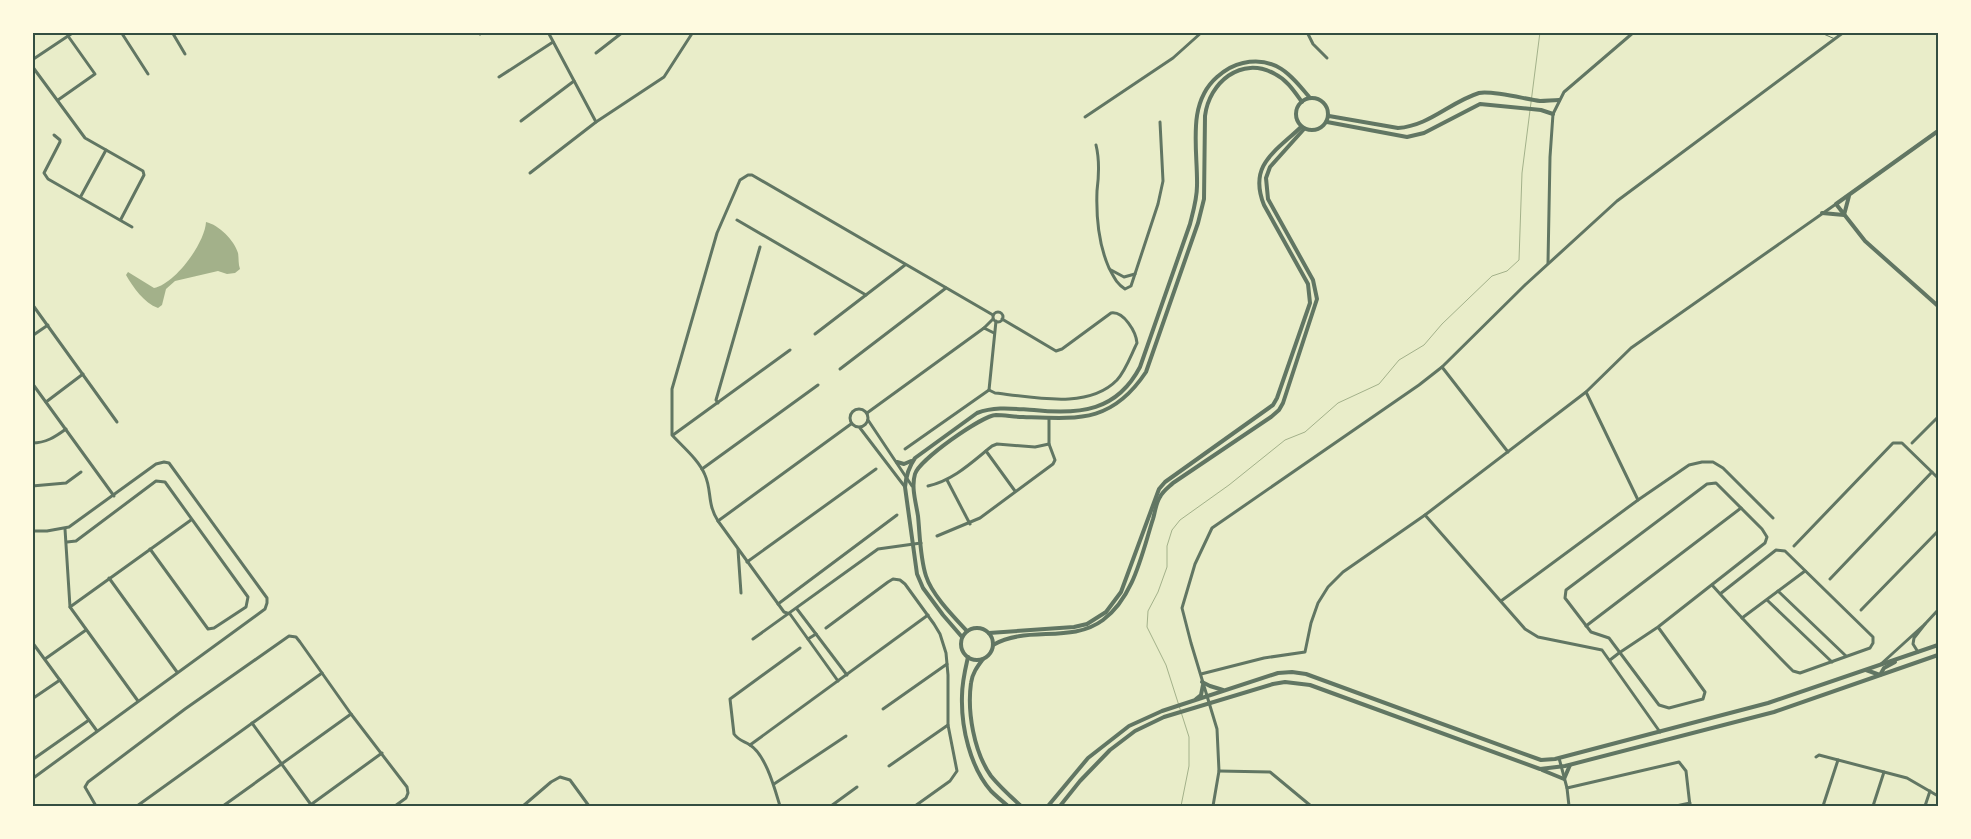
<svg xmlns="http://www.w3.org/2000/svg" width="1971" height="839" font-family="Raleway,sans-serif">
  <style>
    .water { fill: #a3b18a }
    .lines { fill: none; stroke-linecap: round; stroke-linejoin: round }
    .stream { stroke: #a3b18a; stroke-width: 1 }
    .service { stroke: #617663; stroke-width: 1 }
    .minor { stroke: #617663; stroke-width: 3 }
    .tertiary { stroke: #617663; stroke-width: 4 }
    .neatline { fill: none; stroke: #344e41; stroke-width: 2 }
  </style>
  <rect width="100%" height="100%" fill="#e9edc9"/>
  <path class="water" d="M206,222C219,225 234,240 238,253C239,258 238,264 240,269L235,273L227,274L218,271L175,281L166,289L162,305L158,308C144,303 133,287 126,275L128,272L154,288C175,284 205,243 206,222Z"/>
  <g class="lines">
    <polyline class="stream" points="1181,806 1189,766 1189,737 1166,665 1147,627 1148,611 1158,592 1167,567 1167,546 1172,530 1180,520 1229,485 1285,440 1305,432 1338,403 1379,384 1399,360 1424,345 1442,324 1492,276 1507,271 1519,260 1522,173 1540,32"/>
    <polyline class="service" points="1819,32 1835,39"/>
    <g class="minor">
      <polyline points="121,32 148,74"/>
      <polyline points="172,32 185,54"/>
      <polyline points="548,32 596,122"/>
      <polyline points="1307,32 1313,44 1327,58"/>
      <polyline points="480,34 482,32"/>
      <polyline points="596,53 623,32"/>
      <polyline points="32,60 74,32"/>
      <polyline points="32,66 85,138 143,171 144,175 121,219"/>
      <polyline points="499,77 553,42"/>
      <polyline points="58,100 95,74 68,36"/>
      <polyline points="1085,117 1173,58 1202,32"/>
      <polyline points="521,121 574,81"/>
      <polyline points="54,135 60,140 60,142 44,173 48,179 132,227"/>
      <path d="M1096,145C1100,161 1099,175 1097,191C1096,218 1098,243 1109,268C1114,277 1116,283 1125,289L1131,286L1158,204L1163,181L1160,122"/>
      <polyline points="530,173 596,122 664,77 693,32"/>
      <polyline points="81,196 106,150"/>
      <polyline points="737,220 866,295"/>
      <polyline points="1548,263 1550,157 1553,114 1564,92 1634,32"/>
      <polyline points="1111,270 1124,277 1135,274"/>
      <polyline points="32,304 117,422"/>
      <circle cx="998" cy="317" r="5"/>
      <path d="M996,321L989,390L995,393C1033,397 1088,410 1117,380C1126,370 1131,355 1137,343C1136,332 1124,311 1111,313L1062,349L1056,351L1002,319"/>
      <polyline points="984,328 994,333"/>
      <polyline points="815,334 905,265"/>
      <polyline points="32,336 48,325"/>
      <polyline points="1442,367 1508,452"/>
      <polyline points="840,369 946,288"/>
      <polyline points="32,383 114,496"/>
      <polyline points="1586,392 1638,500"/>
      <polyline points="46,402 83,374"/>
      <polyline points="718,403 716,400 760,247"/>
      <circle cx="859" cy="418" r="9"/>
      <polyline points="867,413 984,328 993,319"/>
      <polyline points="868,420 912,486"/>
      <polyline points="860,428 905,487"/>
      <polyline points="673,435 790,350"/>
      <path d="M32,443C46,443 55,437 66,429"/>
      <polyline points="1912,443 1938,417"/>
      <polyline points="905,449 989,390"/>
      <polyline points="986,451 1015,491"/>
      <polyline points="702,469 818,385"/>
      <polyline points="947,480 970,524"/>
      <polyline points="32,486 66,483 81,472"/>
      <path d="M928,486C954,480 972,462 992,446L997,444L1035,447L1049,444"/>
      <polyline points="1425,515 1525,629 1538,637 1602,650 1660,732"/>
      <polyline points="718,521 851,424"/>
      <polyline points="65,529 70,607 138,701"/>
      <polyline points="32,531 47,531 69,527 156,464 164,462 169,463 267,598 267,603 265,609 32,779"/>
      <polyline points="937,536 980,518 1053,464 1055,460 1049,444 1049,418"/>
      <polyline points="67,542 76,541 156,481 165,482 248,597 246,607 214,628 208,629 150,549"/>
      <polyline points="1794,546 1893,443 1902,443 1938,478"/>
      <polyline points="738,550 741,593"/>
      <polyline points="747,562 876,469"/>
      <polyline points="109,578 177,672"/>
      <polyline points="1830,579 1932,472"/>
      <path d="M1712,585C1738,614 1765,643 1793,671L1800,673L1870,648L1873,643V637L1785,551L1776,550L1720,594"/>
      <polyline points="1778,591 1846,656"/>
      <polyline points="1767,600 1832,662"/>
      <polyline points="1501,601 1638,500 1689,465 1702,462 1713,462 1723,468 1773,518"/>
      <polyline points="778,604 897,515"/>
      <polyline points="70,607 191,520"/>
      <polyline points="797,609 847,675"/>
      <polyline points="1861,610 1938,531"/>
      <polyline points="1742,618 1805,571"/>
      <polyline points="1925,624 1938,610"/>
      <polyline points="1586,626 1741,508"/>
      <polyline points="826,628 888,582 893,579 900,580 905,584 934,624 940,634 946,653 948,675 948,725 957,771 950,781 915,806"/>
      <polyline points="753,639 878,549 921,543"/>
      <polyline points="808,639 816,634"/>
      <polyline points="32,642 97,731"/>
      <polyline points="45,659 86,630"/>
      <polyline points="1610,660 1619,653 1658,627 1765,543 1767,537 1762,529 1716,483 1707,484 1566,590 1565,598 1591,632 1609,638 1659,705 1669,708 1703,699 1705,692 1658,627"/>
      <polyline points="1881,664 1925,624 1914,638 1913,644 1918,652"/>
      <polyline points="1201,674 1264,658 1305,652 1311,623 1318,603 1328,587 1343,572 1425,515 1586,392 1631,348 1836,204"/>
      <path d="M838,681L790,614L784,612L718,521C707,504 712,491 705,475C699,460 683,447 672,435V389L717,233L740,180L748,175H752L993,315"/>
      <polyline points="32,699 60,680"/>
      <polyline points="883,709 947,664"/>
      <polyline points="252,723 312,806"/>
      <polyline points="750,745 928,615"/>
      <polyline points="1816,757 1819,755 1907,778 1938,796"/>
      <polyline points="1559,758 1567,788 1569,806"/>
      <polyline points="32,760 89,720"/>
      <polyline points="889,766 948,725"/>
      <polyline points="1219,771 1270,772 1311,806"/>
      <polyline points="774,784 846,736"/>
      <polyline points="1567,788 1679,762 1686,771 1690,806"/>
      <polyline points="96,806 85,787 88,782 185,709 289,636 296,637 300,642 351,714 407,787 408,793 406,798 395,806"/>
      <polyline points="137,806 322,673"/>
      <polyline points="223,806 351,714"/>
      <polyline points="309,806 382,753"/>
      <polyline points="523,806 551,782 560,777 570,780 589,806"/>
      <path d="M780,806C775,790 766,755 750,745C744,741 739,741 734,734L730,699L800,648"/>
      <polyline points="831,806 857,787"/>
      <polyline points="1213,806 1219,771 1217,729 1191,643 1182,608 1195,564 1212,528 1419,385 1442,367 1525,285 1617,201 1844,32"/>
      <polyline points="1676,806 1690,803"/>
      <polyline points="1823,806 1838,760"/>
      <polyline points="1873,806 1884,772"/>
      <polyline points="1925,806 1930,791"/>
    </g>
    <g class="tertiary">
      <circle cx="1312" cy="114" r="16"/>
      <path d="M1329,116L1398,128C1429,126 1450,102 1479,93C1491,90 1525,99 1540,101C1546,101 1553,100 1559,100"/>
      <polyline points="1327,122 1407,137 1424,133 1480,104 1541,110 1553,114"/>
      <polyline points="1938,131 1836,204 1865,241 1938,306"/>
      <polyline points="1822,213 1844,215 1849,196"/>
      <polyline points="897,462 904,464 911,461"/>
      <circle cx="977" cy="644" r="16"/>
      <path d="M967,631C954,617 932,595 926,576C920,557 920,536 918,516C916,503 911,487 915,474C919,460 981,416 996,415C1005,415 1014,417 1023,417C1079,419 1112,423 1146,372L1198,223L1204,199L1205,116C1209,83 1241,55 1275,74C1287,80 1294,91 1302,102"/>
      <path d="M989,633L1074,627L1087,624L1106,612L1121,592L1159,489L1165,482L1273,405L1277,398L1310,303L1308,284L1264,205C1248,165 1275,152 1301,127"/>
      <path d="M962,637L943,615L923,588L917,574L905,487C906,476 908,468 915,458L977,413C996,406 1014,409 1034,410C1080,415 1117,411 1140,367L1190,224C1193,212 1197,199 1197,186C1198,150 1186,104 1217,77C1225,70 1233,65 1243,63C1276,56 1291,75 1310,98"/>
      <path d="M993,645C1027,625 1071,644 1103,620C1134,597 1142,553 1153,519C1155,512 1156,503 1160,497C1163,491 1169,487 1173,483L1271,417L1279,410L1283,403L1317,299L1313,280L1268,199L1266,178L1270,167L1304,129"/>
      <path d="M968,657C965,670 962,682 962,696C961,727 970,767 991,791C996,796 1002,801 1008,806"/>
      <path d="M983,659C977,667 972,674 971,683C967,712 974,752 991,776C1000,787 1011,797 1021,806"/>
      <polyline points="1866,670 1880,675 1884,668 1895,662"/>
      <polyline points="1202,682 1210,686 1223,690"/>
      <polyline points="1196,699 1201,695 1203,685"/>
      <polyline points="1542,770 1564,779 1570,765"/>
      <polyline points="1048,806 1088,758 1129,726 1162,711 1278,673 1292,672 1306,674 1541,760 1555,759 1768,703 1938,645"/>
      <polyline points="1060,806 1080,781 1110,750 1135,731 1164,717 1273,684 1285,682 1310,685 1540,769 1565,766 1774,712 1938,655"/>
    </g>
  </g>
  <rect width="1971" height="839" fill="none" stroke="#fefae0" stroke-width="68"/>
  <rect x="34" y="34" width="1903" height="771" class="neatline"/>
</svg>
